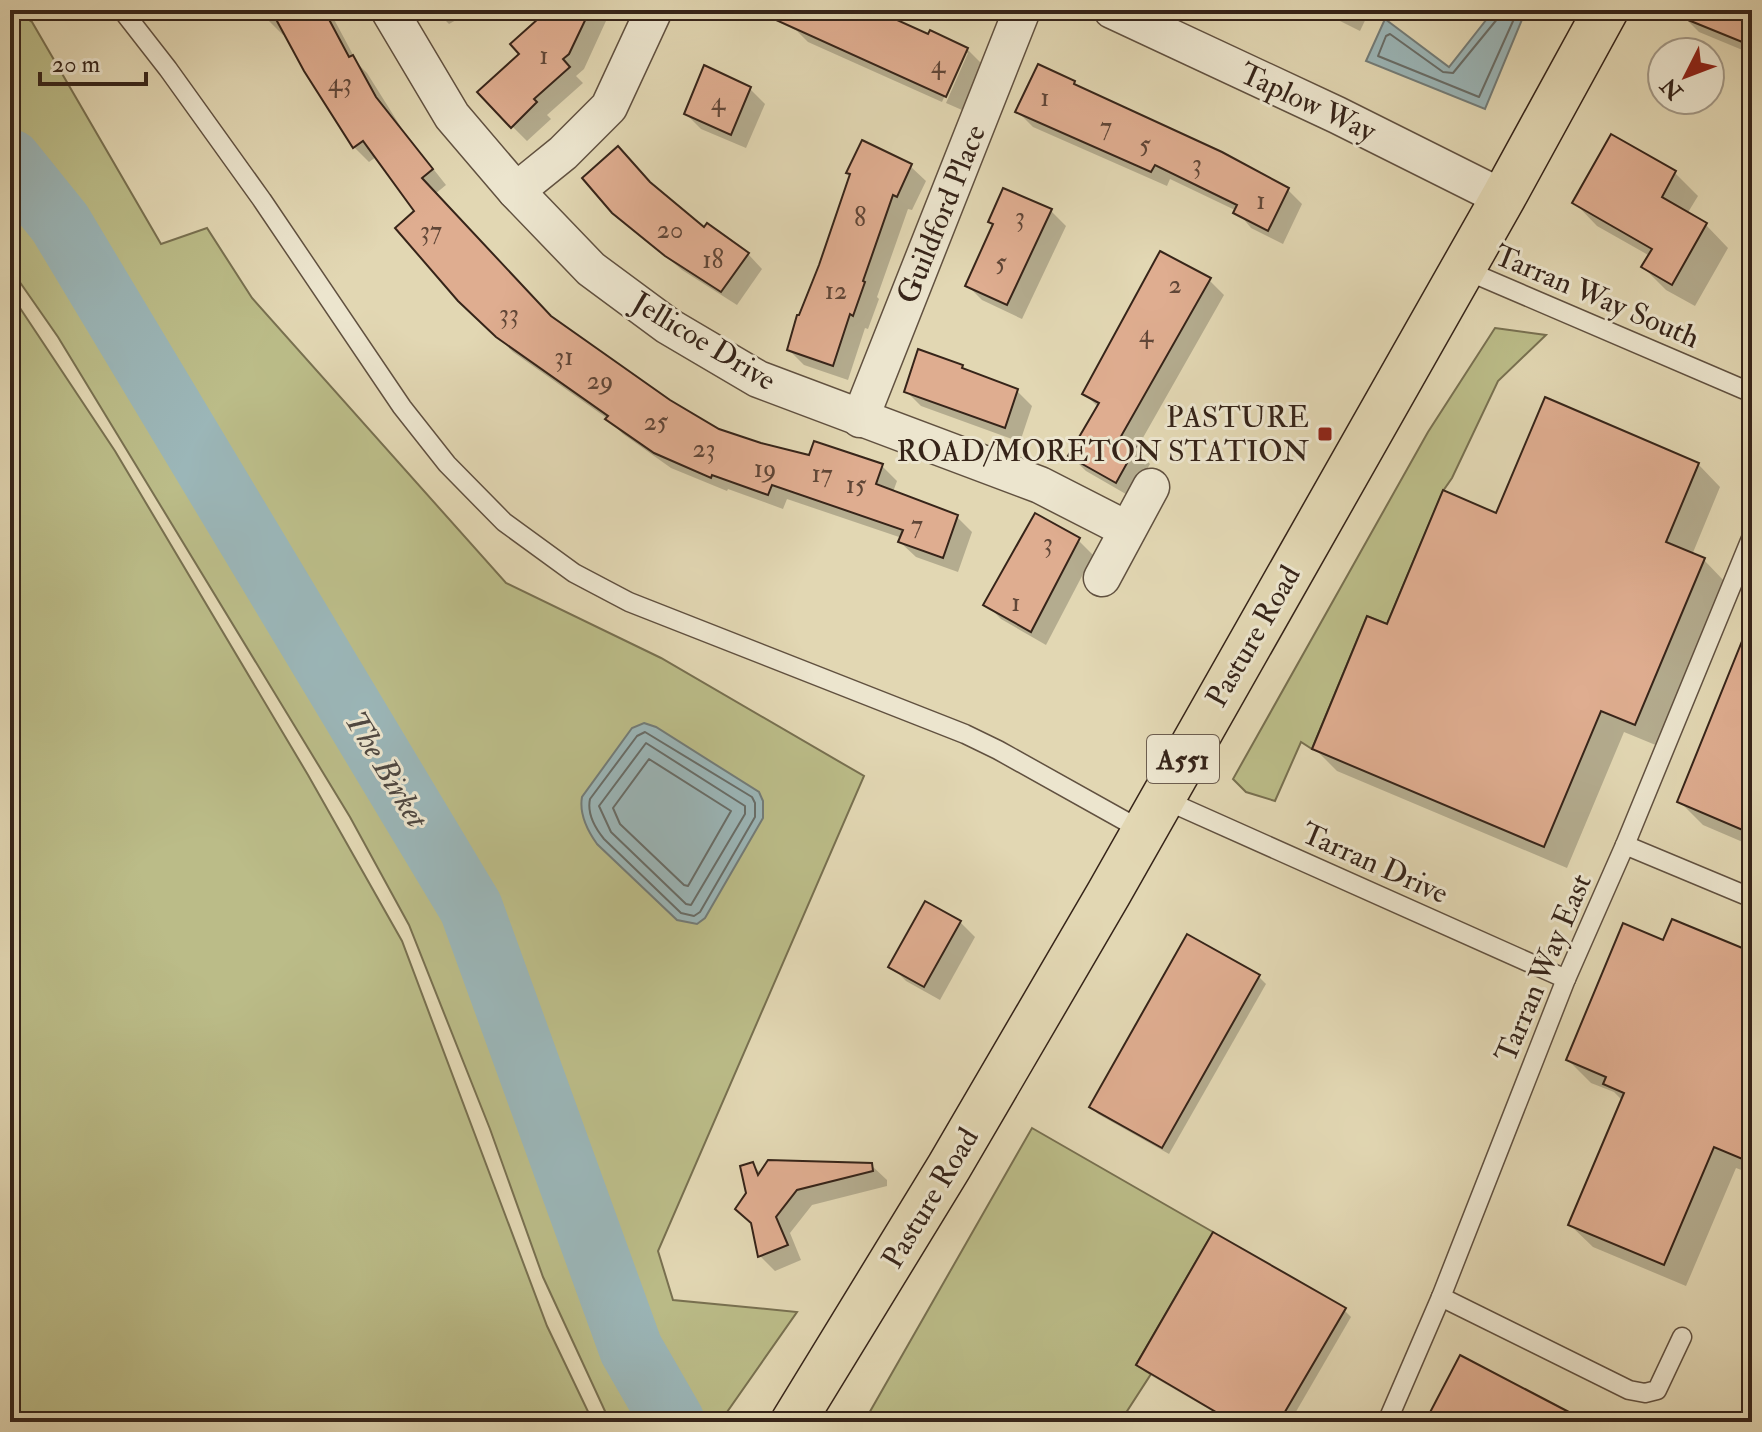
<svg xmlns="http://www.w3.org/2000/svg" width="1762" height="1432" font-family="'IM FELL Double Pica',serif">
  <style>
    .green { fill: #bbbc88; stroke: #787050; stroke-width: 2 }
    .water { fill: #9bb6b8; stroke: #737c78; stroke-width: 2 }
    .shadow { fill: #0003 }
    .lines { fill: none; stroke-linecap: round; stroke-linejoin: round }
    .shore { stroke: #686d68; stroke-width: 2 }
    .river { stroke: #9bb6b8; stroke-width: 64 }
    .building { fill: #dfad90; stroke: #362419; stroke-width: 2 }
    .service-casing { stroke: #615140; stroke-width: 21 }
    .minor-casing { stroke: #615140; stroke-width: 39 }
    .primary-casing { stroke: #362419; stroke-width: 47 }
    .service { stroke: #ece5ce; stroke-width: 18 }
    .minor { stroke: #ece5ce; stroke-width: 36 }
    .primary { stroke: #e2d7b3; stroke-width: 44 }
    .poi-dot { fill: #8f2418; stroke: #ece5ce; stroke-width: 3 }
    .labels { text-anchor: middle; stroke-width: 6; stroke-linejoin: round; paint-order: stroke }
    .number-label { font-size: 26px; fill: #604637 }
    .shield { fill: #ece5ce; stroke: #6d5e4f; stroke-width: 2 }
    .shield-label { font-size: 28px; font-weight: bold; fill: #362419 }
    .street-label { font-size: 30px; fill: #362419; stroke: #ece5ce }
    .poi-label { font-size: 30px; fill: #362419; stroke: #ece5ce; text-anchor: end }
    .water-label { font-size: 32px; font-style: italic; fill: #4f4841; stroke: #ece5ce }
  </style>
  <rect width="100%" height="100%" fill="#e2d7b3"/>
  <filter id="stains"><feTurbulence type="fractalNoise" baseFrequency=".0025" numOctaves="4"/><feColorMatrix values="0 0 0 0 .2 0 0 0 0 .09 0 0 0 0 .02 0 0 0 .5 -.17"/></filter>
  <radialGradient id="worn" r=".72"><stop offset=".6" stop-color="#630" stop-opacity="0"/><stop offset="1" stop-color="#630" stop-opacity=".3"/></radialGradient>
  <g class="green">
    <polygon points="10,10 14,10 32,22 161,244 207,228 252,298 506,583 661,658 864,776 658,1251 673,1300 797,1312 720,1422 610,1422 543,1277 490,1129 409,925 350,817 58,337 10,268"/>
    <polygon points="10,293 115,451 308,775 402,941 547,1326 593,1422 10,1422"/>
    <polygon points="1495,328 1546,335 1498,381 1452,478 1443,491 1387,624 1367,616 1312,749 1301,742 1275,801 1246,792 1233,779 1428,432"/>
    <polygon points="1032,1128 1213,1232 1136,1365 1151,1374 1120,1422 864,1422"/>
  </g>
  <g class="water">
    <polygon points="1494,10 1526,10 1485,109 1366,61 1385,19 1449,67"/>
    <path d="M644,723L656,727L759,792L763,801V818L705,918L697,924L677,920L597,844C587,830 579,814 582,797L632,728Z"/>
  </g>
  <g class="shadow">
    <polygon points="263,10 329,10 358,64 367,73 404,132 446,185 435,194 553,320 669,402 719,430 760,445 811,457 882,466 897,481 893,492 957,517 972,532 958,572 916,557 900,542 902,538 787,499 783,509 728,489 727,491 671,468 623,434 608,419 513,352 476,316 416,212 376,157 369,162 354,147 286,34 283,35 268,20"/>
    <polygon points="435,10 474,10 449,24"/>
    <polygon points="539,10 611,10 584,69 576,76 583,83 547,115 551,119 527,141 512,126 522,55"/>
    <polygon points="755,10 870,10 929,37 967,49 982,64 962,110 946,103 968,53 964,53 942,102 808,42 797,31"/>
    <polygon points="1318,10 1370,10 1360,31"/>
    <polygon points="1687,10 1752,10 1752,54 1699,32 1684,17"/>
    <polygon points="1074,83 1082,90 1287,189 1302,204 1283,244 1251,228 1237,211 1170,179 1167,186 1033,127 1018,112"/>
    <polygon points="750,89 765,104 746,148 701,129 686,114"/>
    <polygon points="1612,137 1675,173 1698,196 1687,214 1706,225 1728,248 1695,306 1666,290 1643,267 1650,256 1597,226 1575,203"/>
    <polygon points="910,166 926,181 912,210 908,209 877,297 879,299 868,329 865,328 848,380 804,365 789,350"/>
    <polygon points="1051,211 1066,226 1022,319 982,300 967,285 994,226 990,222"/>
    <polygon points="613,212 705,230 748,254 762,269 737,305 682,270"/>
    <polygon points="1209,280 1224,295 1136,450 1150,464 1131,497 1086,471 1071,456 1099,408 1085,394"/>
    <polygon points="962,366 968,372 1017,391 1032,406 1020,442 921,406 906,391"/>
    <polygon points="1698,464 1720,487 1692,555 1704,560 1726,583 1658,746 1624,732 1567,868 1337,771 1314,748 1388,627 1497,515"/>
    <polygon points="1078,540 1093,555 1046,645 1001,619 986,604"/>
    <polygon points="1752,669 1752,846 1703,825 1679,801"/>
    <polygon points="960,922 975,937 940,1000 906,981 891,966"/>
    <polygon points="1188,936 1259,977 1266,984 1169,1154 1098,1114 1091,1107"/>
    <polygon points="1664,943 1752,956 1752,1174 1736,1168 1686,1286 1593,1247 1570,1225 1623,1101 1614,1092 1591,1083 1568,1060"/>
    <polygon points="752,1165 761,1173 871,1165 887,1180 887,1186 812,1205 790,1233 801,1260 775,1271 760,1256 748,1194"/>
    <polygon points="1344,1310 1351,1317 1290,1422 1231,1422 1145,1372 1138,1365"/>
  </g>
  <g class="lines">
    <g class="shore">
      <polyline points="1499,10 1498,18 1453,73 1443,72 1390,34 1386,36 1378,56 1479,97 1518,10"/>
      <path d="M645,732L752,797L755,803V817L700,912L694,916L681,913L604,839C595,828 587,813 590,799L637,736Z"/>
      <polygon points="646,743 745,806 745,814 691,905 686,904 611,832 599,806"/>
      <polygon points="649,759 731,811 688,886 684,885 620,824 613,808"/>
    </g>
    <polyline class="river" points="10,161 60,223 471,908 631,1349 673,1422"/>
  </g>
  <g class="building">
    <polygon points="271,10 324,10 349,57 353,55 376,97 433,169 422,178 551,316 670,400 719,429 761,443 809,455 814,441 883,464 876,484 958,515 943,558 898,542 903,530 772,485 768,495 712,475 711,478 654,453 605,419 608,416 496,337 458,301 395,228 414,211 363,141 353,148 304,71"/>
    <polygon points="548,10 590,10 569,54 563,59 570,67 534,99 537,102 511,128 477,92 519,54 510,44"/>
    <polygon points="754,10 875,10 928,34 930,30 968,48 946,97"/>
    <polygon points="1666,10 1752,10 1752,46 1666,11"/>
    <polygon points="1038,64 1075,81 1074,84 1222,152 1289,188 1268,231 1233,213 1237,205 1155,165 1151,172 1015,112"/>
    <polygon points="704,65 751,87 731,135 684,114"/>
    <polygon points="1611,134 1676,171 1662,197 1707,223 1672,285 1641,267 1652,249 1572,203"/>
    <polygon points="862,140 912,164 897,197 893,195 863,281 865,282 853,316 850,314 833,366 787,350 797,315 799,315 819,265 850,174 846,173"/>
    <polygon points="618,146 650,182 704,227 707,223 749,253 721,292 665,256 612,213 582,178"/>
    <polygon points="1003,188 1052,209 1007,305 965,286 993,224 988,222"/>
    <polygon points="1160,251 1211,278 1120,438 1136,447 1116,483 1068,456 1099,403 1082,394"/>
    <polygon points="918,349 963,365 962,368 1018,389 1005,428 904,392"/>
    <polygon points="1545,397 1699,463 1666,542 1705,558 1635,725 1601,711 1544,847 1312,749 1367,616 1387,624 1443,490 1496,513"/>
    <polygon points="1035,513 1080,538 1031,632 983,605"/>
    <polygon points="1751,619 1752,619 1752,834 1677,802"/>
    <polygon points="925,901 961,921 924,987 888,967"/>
    <polygon points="1672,919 1752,952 1752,1163 1714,1147 1664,1265 1568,1225 1624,1093 1603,1084 1606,1077 1566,1060 1623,923 1663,940"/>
    <polygon points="1187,934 1260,975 1162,1148 1089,1107"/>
    <polygon points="768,1160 872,1163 873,1171 797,1190 776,1217 788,1245 758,1257 751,1223 735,1209 746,1193 740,1166 753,1162 758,1175"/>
    <polygon points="1213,1232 1346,1308 1279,1422 1233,1422 1136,1365"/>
    <polygon points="1460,1355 1588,1422 1425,1422"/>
  </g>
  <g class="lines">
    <g class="service-casing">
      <g id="service">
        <polyline points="122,10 168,69 262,200 402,407 447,464 504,522 574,573 629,602 965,734 998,750 1143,831"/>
        <polyline points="1463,269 1752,393"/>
        <polyline points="1163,799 1566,979"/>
        <polyline points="1625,845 1752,898"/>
        <polyline points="1441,1297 1629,1390 1645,1393 1657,1390 1682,1337"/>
        <polyline points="1387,1422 1441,1297 1566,979 1625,845 1752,536"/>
      </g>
    </g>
    <g class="minor-casing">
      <g id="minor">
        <polyline points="389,10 452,116 516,191 591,269 668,326 758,379 1040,485 1126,529"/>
        <polyline points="1112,10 1337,115 1503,198"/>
        <polyline points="516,191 563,153 609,107 654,10"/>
        <polyline points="860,419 1022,10"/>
        <polyline points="1102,578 1151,487"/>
      </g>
    </g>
    <g class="primary-casing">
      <polyline id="primary" points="793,1422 949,1167 1109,893 1503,198 1606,10"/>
    </g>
    <use href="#service" class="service"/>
    <use href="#minor" class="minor"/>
    <use href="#primary" class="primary"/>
  </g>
  <rect class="poi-dot" x="1317" y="426" width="16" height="16" rx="4"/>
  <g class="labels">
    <g class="number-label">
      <text x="544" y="64">1</text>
      <text x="938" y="73">4</text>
      <text x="340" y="91">43</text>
      <text x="1045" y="106">1</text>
      <text x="718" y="110">4</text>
      <text x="1106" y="135">7</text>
      <text x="1145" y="153">5</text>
      <text x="1197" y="172">3</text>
      <text x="1261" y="209">1</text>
      <text x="1020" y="225">3</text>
      <text x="860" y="226">8</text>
      <text x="670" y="238">20</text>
      <text x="431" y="239">37</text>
      <text x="713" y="268">18</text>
      <text x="1001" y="271">5</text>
      <text x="1175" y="293">2</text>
      <text x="836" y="299">12</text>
      <text x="509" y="322">33</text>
      <text x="1146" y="342">4</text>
      <text x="564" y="365">31</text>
      <text x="600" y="389">29</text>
      <text x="656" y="430">25</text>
      <text x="704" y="457">23</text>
      <text x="765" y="477">19</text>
      <text x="822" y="482">17</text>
      <text x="856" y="493">15</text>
      <text x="917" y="533">7</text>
      <text x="1048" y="551">3</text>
      <text x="1016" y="611">1</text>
    </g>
    <rect class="shield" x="1147" y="735" width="72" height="48" rx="6"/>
    <g class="shield-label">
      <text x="1183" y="769">A551</text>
    </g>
    <g class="street-label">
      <text transform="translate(1308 102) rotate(25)" y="10">Taplow Way</text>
      <text transform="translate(941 214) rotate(-68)" y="10">Guildford Place</text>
      <text transform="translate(1597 296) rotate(23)" y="10">Tarran Way South</text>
      <text transform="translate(704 341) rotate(31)" y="10">Jellicoe Drive</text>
      <text transform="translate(1253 636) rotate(-60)" y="10">Pasture Road</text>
      <text transform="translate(1375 863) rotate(24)" y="10">Tarran Drive</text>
      <text transform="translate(1543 968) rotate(-67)" y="10">Tarran Way East</text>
      <text transform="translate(930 1198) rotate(-59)" y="10">Pasture Road</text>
    </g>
    <g class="poi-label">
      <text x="1309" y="427">PASTURE<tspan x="1309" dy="34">ROAD/MORETON STATION</tspan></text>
    </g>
    <g class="water-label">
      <text transform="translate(387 769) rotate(59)" y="11">The Birket</text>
    </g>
  </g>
  <rect width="1762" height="1432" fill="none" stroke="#e2d7b3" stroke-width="40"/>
  <rect x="12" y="12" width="1738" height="1408" fill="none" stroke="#362419" stroke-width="4"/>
  <rect x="20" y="20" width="1722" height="1392" fill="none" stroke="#362419" stroke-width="2"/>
  <g transform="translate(1686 76) rotate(228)"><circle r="38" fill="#ece5ce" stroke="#a39886" stroke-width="2"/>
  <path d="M0-6L14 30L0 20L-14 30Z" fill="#8f2418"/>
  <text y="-12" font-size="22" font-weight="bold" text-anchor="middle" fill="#362419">N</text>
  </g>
  <path d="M40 72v12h106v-12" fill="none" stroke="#362419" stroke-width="4"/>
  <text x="52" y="72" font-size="24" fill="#362419" stroke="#ece5ce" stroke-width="6" paint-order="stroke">20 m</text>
  <rect width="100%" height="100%" filter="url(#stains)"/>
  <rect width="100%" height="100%" fill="url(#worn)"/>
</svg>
